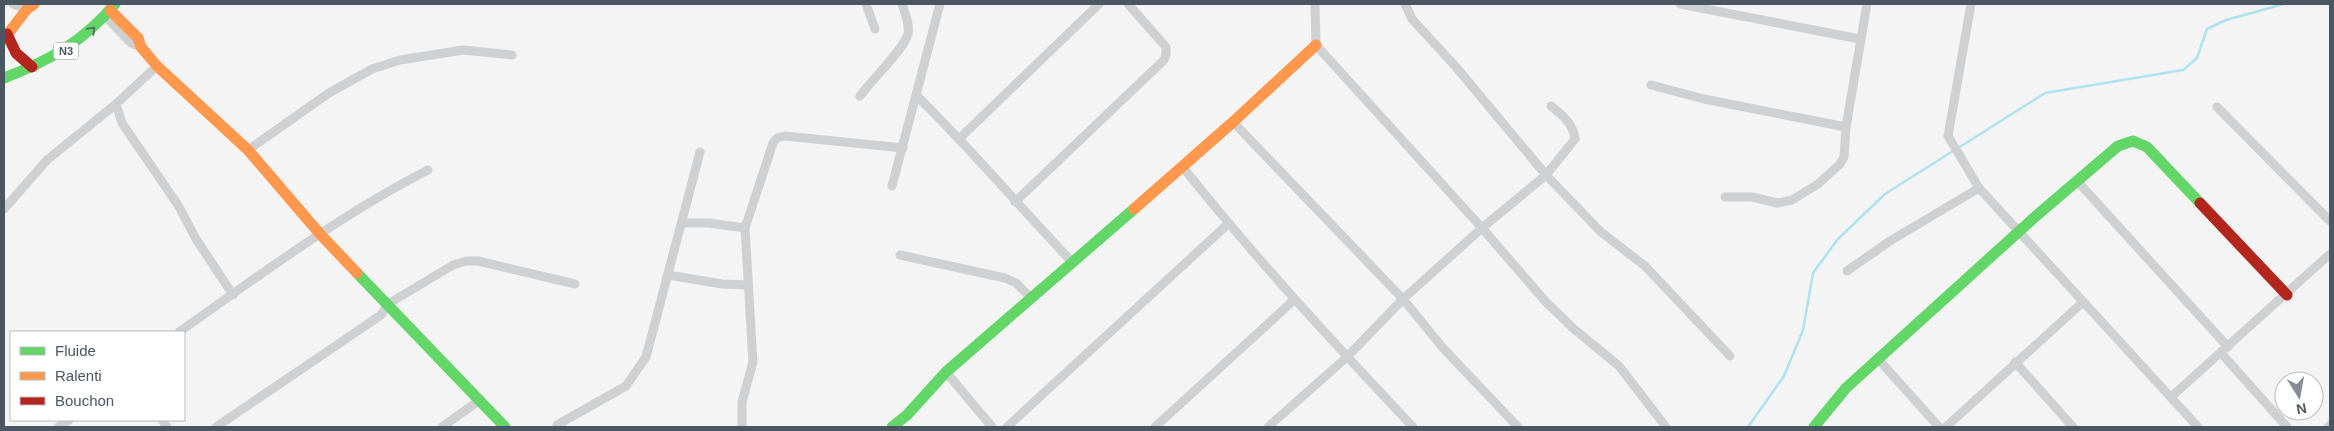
<svg xmlns="http://www.w3.org/2000/svg" width="2334" height="431" font-family="Helvetica,sans-serif">
  <style>
    .lines { fill: none; stroke-linecap: round; stroke-linejoin: round }
    .stream { stroke: #aee2f0; stroke-width: 2.5 }
    .street { stroke: #ced0d2; stroke-width: 9 }
    .fast { stroke: #63d668; stroke-width: 11 }
    .slow { stroke: #ff974d; stroke-width: 11 }
    .jam { stroke: #b3261e; stroke-width: 11 }
    .oneway { stroke: #507663 }
    .labels { text-anchor: middle; stroke-width: 4.5; stroke-linejoin: round; paint-order: stroke }
    .shield { fill: #fff; stroke: #808990; stroke-width: 1 }
    .shield-label { font-size: 11px; font-weight: bold; fill: #4a5661 }
  </style>
  <rect width="100%" height="100%" fill="#f4f4f4"/>
  <g class="lines">
    <g class="stream">
      <polyline points="1958,148 2045,93 2183,70 2197,58 2207,29 2226,20 2284,4"/>
      <polyline points="1748,427 1784,376 1803,330 1813,273 1838,239 1885,194 1953,151"/>
    </g>
    <g class="street">
      <polyline points="13,4 27,9"/>
      <polyline points="866,4 875,29"/>
      <polyline points="1315,4 1316,45 1482,228 1545,301 1574,329 1619,366 1666,427"/>
      <polyline points="1405,4 1412,19 1456,67 1546,175 1601,232 1645,266 1730,356"/>
      <polyline points="1680,4 1860,39"/>
      <polyline points="1971,4 1948,136 1979,188 2198,427"/>
      <polyline points="105,16 131,43 141,47"/>
      <polyline points="1651,85 1704,99 1846,127"/>
      <path d="M860,96C870,82 904,49 908,34C910,25 905,13 902,4"/>
      <path d="M917,96C971,149 1020,207 1072,262"/>
      <polyline points="116,104 122,123 178,205 196,239 233,295"/>
      <polyline points="2217,107 2330,221"/>
      <polyline points="1233,122 1403,299 1443,348 1518,427"/>
      <polyline points="960,138 1099,4"/>
      <polyline points="248,150 329,93 372,69 400,60 463,50 512,55"/>
      <path d="M1182,166C1254,257 1333,342 1413,427"/>
      <polyline points="2078,182 2228,347"/>
      <polyline points="892,186 940,4"/>
      <polyline points="1725,197 1752,197 1777,203 1792,200 1818,184 1840,164 1844,157 1846,127 1867,4"/>
      <polyline points="1015,202 1164,60 1166,54 1166,47 1128,4"/>
      <polyline points="4,209 47,160 116,104 157,66"/>
      <polyline points="682,223 709,223 745,228"/>
      <polyline points="900,255 1005,278 1016,283 1031,298"/>
      <polyline points="1847,271 1890,241 1979,188"/>
      <polyline points="668,275 722,284 748,285"/>
      <path d="M179,332C260,275 340,215 428,170"/>
      <polyline points="2221,353 2287,427"/>
      <polyline points="1879,360 1939,427"/>
      <polyline points="2015,362 2073,427"/>
      <polyline points="946,372 992,427"/>
      <polyline points="2171,397 2330,254"/>
      <polyline points="162,420 167,427"/>
      <polyline points="557,425 626,386 646,357 700,152"/>
      <polyline points="58,427 69,420"/>
      <polyline points="216,427 381,315 388,304 453,265 466,261 478,261 575,284"/>
      <polyline points="442,427 480,400"/>
      <polyline points="742,427 742,402 753,362 745,228 773,143 777,138 785,136 903,148"/>
      <polyline points="1007,427 1228,224"/>
      <polyline points="1155,427 1294,300"/>
      <path d="M1268,427L1347,357L1403,299L1482,228L1546,175L1575,139C1573,123 1563,116 1551,106"/>
      <polyline points="1946,427 2083,302"/>
      <polyline points="2328,427 2330,425"/>
    </g>
    <g class="fast">
      <path d="M4,78C49,61 84,41 115,4"/>
      <polyline points="357,273 505,427"/>
      <polyline points="892,427 907,415 946,372 1134,209"/>
      <polyline points="1814,427 1846,388 2036,216 2118,146 2133,141 2147,147 2200,203"/>
    </g>
    <g class="slow">
      <polyline points="110,10 138,38 141,47 157,66 248,150 320,234 357,273"/>
      <polyline points="4,39 27,9 34,4"/>
      <polyline points="1134,209 1233,122 1316,45"/>
    </g>
    <g class="jam">
      <polyline points="7,34 16,53 32,67"/>
      <polyline points="2200,203 2287,295"/>
    </g>
  </g>
  <defs><path id="oneway-chevron" d="M-2-3.5L2.5 0L-2 3.5" fill="none" stroke-width="1.6" stroke-linecap="round" stroke-linejoin="round" transform="scale(1.25)"/></defs>
  <use class="oneway" href="#oneway-chevron" transform="translate(92 30) rotate(-45)"/>
  <g class="labels">
    <rect class="shield" x="53.5" y="42.5" width="25" height="17" rx="4"/>
    <g class="shield-label">
      <text x="66" y="55">N3</text>
    </g>
  </g>
  <rect width="2334" height="431" fill="none" stroke="#4a5661" stroke-width="10"/>
  <rect x="10" y="331" width="175" height="90" fill="#ffffff" stroke="#b7bbc0"/>
  <rect x="20" y="347" width="25" height="8" fill="#63d668" stroke="#b7bbc0"/>
  <text x="55" y="356" font-size="15" fill="#4a5661">Fluide</text>
  <rect x="20" y="372" width="25" height="8" fill="#ff974d" stroke="#b7bbc0"/>
  <text x="55" y="381" font-size="15" fill="#4a5661">Ralenti</text>
  <rect x="20" y="397" width="25" height="8" fill="#b3261e" stroke="#b7bbc0"/>
  <text x="55" y="406" font-size="15" fill="#4a5661">Bouchon</text>
  <g transform="translate(2299 396) rotate(169)"><circle r="24" fill="#ffffff" stroke="#b7bbc0"/>
  <path d="M0-4L9 19L0 12L-9 19Z" fill="#868d94"/>
  <text y="-8" font-size="14" font-weight="bold" text-anchor="middle" fill="#4a5661">N</text>
  </g>
</svg>
